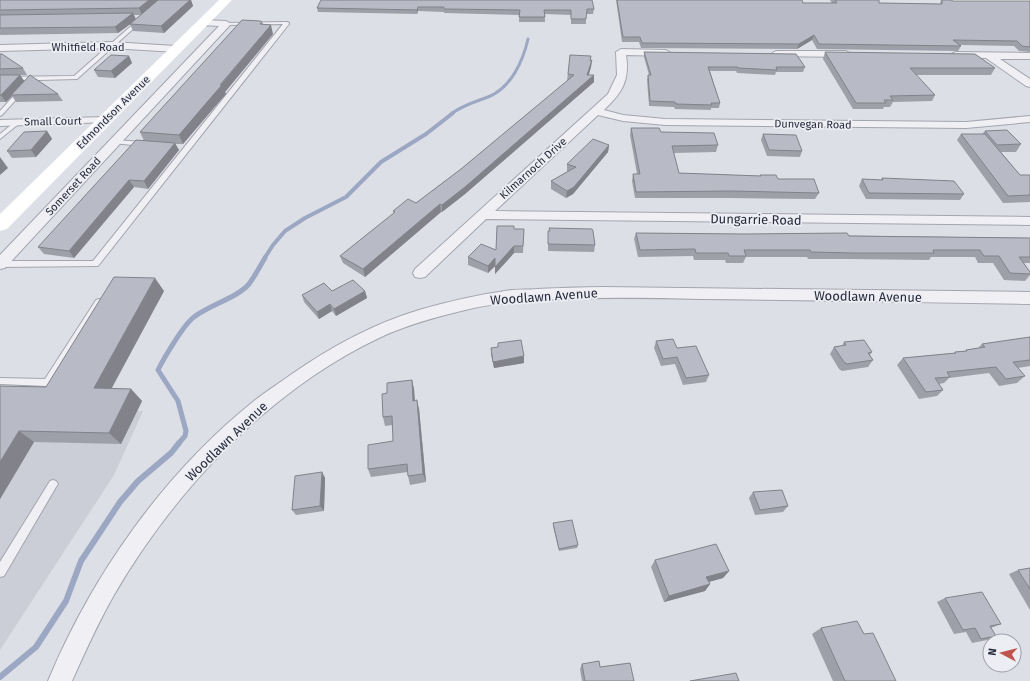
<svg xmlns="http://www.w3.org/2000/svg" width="1030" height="681" font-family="'Fira Sans',sans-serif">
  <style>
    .built { fill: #ccced7 }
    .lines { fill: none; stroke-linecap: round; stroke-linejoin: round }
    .stream-far3 { stroke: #9ca7c3; stroke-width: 3 }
    .stream-far2 { stroke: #9ca7c3; stroke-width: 4 }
    .stream-far1 { stroke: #9ca7c3; stroke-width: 5 }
    .stream { stroke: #9ca7c3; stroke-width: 6 }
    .lane-casing { stroke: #a3a5af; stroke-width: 2 }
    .street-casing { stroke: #a3a5af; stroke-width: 2 }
    .lane { fill: #f0f0f4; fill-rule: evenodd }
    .street { fill: #f0f0f4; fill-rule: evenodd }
    .secondary { fill: #fff; fill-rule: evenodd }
    .wall { fill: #9ea0a9; fill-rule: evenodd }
    .shaded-wall { fill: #81828a }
    .building { fill: #b8bac5; stroke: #81828a }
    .labels { text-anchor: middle; stroke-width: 3.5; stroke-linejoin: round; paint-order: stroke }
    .far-street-label { font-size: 11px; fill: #282b3b; stroke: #edeef4 }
    .street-label { font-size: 13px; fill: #282b3b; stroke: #edeef4 }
  </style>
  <rect width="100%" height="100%" fill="#dddfe6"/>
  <polygon class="built" points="0,407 143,411 114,475 0,650"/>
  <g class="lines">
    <path class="stream-far3" d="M451,114C463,105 475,102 488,97C511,88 523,61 528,39"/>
    <polyline class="stream-far2" points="264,259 273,245 285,231 305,218 346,197 381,162 426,134 453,113"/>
    <path class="stream-far1" d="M178,444L185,436L186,431L178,401L158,370C164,358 184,324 194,317C209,305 237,298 249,284C255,276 260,266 265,258"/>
    <polyline class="stream" points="0,677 36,647 66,601 81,561 120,502 138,481 171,453 179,443"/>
    <g class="lane-casing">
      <g id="lane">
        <polygon points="138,20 142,21 77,79 0,81 0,77 74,76"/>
        <polygon points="287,22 289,23 289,24 98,266 0,267 0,261 93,261 283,24 226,25 224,25 224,23"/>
        <polygon points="19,90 24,91 2,115 0,116 0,111"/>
        <polygon points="16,121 21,122 0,139 0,134"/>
        <polygon points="115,140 142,142 145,144 142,146 113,143 112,142"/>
        <polygon points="99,299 102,300 103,302 102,304 50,385 47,386 0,384 0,378 45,379 96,300"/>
        <polygon points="53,480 56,481 58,484 56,487 4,576 0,577 0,562 50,481"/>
      </g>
    </g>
    <g class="street-casing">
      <g id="street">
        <polygon points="203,20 226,21 231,24 5,268 0,269 0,255 219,26 200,25 198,23"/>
        <polygon points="111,42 176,46 181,49 176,52 111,48 0,51 0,45"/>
        <path d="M621,49L666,50L671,53L666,56L626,55C630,81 622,93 604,110L623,115L665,119L966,122L1030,116V122L966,128L665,125L623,121L598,115L495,211L1030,217V225L486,219L425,277L420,278L415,277L413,273L415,269L608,94L617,75L616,52Z"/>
        <polygon points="776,51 846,51 851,54 846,57 773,56 771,54"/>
        <polygon points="956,52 1030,53 1030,59 1000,59 1030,79 1030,87 1026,86 986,58 953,57 951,55 953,53"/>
        <polygon points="105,117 109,118 111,120 109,122 0,126 0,120"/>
        <path d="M603,287L1030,292V304C921,302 811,300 702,299C654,298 607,297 560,299C528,301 497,302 465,310C436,317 406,325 379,338C269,390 175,490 114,595C98,623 85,652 72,681H48C92,575 164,473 254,401C265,392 278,384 289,376C329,348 372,324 419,310C447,302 476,295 505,291C515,289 527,290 537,289C559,288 581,287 603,287Z"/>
      </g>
    </g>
    <use href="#lane" class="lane"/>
    <use href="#street" class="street"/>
    <g class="secondary">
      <polygon points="219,0 232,0 7,229 0,231 0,214"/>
      <polygon points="945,0 1030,0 1030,4 951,4 947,3"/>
    </g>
  </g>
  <g class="wall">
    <path d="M0,0H191L193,6L164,33L133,31L130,24L134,21L118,33L0,35ZM134,15H142L136,19Z"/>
    <polygon points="321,0 594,9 593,14 586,14 586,24 571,24 571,15 545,14 545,22 519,22 519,15 444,13 444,12 418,11 417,14 318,12 317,8"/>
    <polygon points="616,0 802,0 803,3 832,3 830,0 879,0 879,3 940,4 941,0 951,0 953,1 1030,1 1030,52 1019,51 1014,46 961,45 961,46 958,51 817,49 812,40 797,49 641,48 639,42 622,42"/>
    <polygon points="262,22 263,24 273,34 225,92 226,94 218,103 183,144 175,144 179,150 148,189 134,187 74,258 44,254 38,247 144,141 140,132"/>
    <polygon points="644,52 805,67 803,72 776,72 775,75 737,73 736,71 710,71 720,103 719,108 711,108 711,110 675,109 674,107 649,106 647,80 648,75 649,75 644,57"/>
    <polygon points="825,52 995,68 991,75 916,75 935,95 932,101 893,102 890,107 884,107 883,109 853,109 823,59"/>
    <polygon points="0,54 23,68 27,75 20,75 24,81 58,94 63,101 16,102 12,96 6,102 0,102"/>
    <polygon points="570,55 590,61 592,60 591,67 589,75 594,75 594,82 465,194 442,212 441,212 365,277 343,263 340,256 394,213 393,211 416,203 461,169 567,81"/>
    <polygon points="129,56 132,63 115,78 98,77 94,70"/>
    <polygon points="631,128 661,132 718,145 716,152 673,153 679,173 759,176 760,175 778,179 819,193 815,199 729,198 635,198 632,181 633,174 637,174 630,135"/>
    <polygon points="47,131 52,139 36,157 12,158 7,151"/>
    <polygon points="985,131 1021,144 1016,152 1001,152 1020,175 1030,175 1030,202 1003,203 957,140 961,134 982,134"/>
    <polygon points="763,134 802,151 800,157 767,156 761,140"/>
    <polygon points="609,145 608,152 573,194 566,198 551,189 551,181 568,171 567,171 567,164"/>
    <polygon points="882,178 964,194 960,200 866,199 859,186 862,179 881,180"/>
    <polygon points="514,229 524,229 523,253 514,253 495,274 495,266 488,273 468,265 468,257 496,250"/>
    <polygon points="548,231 595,245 594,252 548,251"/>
    <polygon points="636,233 1030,238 1030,263 1024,263 1030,272 1030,275 1025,281 1004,280 993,263 978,263 975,257 931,257 929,260 849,259 808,259 807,257 746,257 743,263 726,263 725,260 694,260 693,256 638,257 634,239"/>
    <polygon points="164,291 112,388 131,389 142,401 121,444 34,442 0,499 0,386 46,387"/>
    <polygon points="332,291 365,291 367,298 336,316 332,311 319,319 304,302 302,295"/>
    <polygon points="1030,337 1030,366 1018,368 1025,376 1017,383 999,386 989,373 949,378 944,383 939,384 943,390 937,396 919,399 897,365 903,358 954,353 955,352 965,351 966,350 978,348 982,344"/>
    <polygon points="656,341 677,348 709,375 706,382 683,385 675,364 661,366 654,348"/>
    <polygon points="844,342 872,352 870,355 873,360 868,367 842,371 839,369 830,354 834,347 842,346"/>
    <polygon points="498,343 524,356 524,363 494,368 491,355 491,348 498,347"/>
    <polygon points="412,380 414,389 415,400 419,409 426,482 410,485 408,476 408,472 371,477 368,469 393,441 393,425 385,426 383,417 387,393"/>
    <polygon points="322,472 325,478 324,511 296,515 292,510"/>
    <polygon points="753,492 788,506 783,512 755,515 749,498"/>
    <polygon points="553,523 578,545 577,548 559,551 553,526"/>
    <polygon points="655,560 729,571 723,578 709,582 710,584 705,591 664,602 651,567"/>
    <polygon points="1030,568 1030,610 1009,574 1018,570"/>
    <polygon points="945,598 1001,624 991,628 996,636 987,640 972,643 966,632 954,634 937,602"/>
    <polygon points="821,628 864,634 896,681 833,681 812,634"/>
    <polygon points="582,664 600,667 634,681 582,681 580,669"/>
  </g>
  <g class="shaded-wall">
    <polygon points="149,0 159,0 142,15 139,8"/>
    <polygon points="190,0 191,0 193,6 164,33 161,26"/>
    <polygon points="418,7 418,11 417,14 417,10"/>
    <polygon points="133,13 136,20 118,33 115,27"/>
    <polygon points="271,25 273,34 225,92 226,94 218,103 183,144 179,135"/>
    <polygon points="814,35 812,40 797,49 799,44"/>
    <polygon points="129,56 132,63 115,78 111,71"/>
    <polygon points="592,60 591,67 586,82 587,75"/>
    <polygon points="20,75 25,82 11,95 12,96 6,102 1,95"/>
    <polygon points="594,75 594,82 465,194 442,212 442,205"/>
    <polygon points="47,131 52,139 36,157 31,150"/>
    <polygon points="175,143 179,150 148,189 144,181"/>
    <polygon points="609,145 608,152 573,194 566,198 567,191"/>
    <polygon points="0,157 8,168 0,175"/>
    <polygon points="129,180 134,187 74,258 69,251"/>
    <polygon points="440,204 441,212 365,277 363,269"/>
    <polygon points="514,246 514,253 495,274 495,267"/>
    <polygon points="495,258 496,265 488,273 488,266"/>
    <polygon points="155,278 164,291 105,400 94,388"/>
    <polygon points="365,291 367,298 336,316 334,309"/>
    <polygon points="330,304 332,311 319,319 317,312"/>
    <polygon points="524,356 524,363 494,368 493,362"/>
    <polygon points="412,380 414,389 415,410 413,401"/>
    <polygon points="131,389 142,401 121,444 109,433"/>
    <polygon points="417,400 419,409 426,482 423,474"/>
    <polygon points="19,431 34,442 0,499 0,462"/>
    <polygon points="322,472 325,478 324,511 320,506"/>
    <polygon points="729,571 723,578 701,584 706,577"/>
    <polygon points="710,584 705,591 664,602 669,596"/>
  </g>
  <g class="building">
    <polygon points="0,0 149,0 139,8 0,10"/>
    <polygon points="158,0 190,0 161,26 130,24"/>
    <polygon points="321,0 592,0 594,9 587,9 586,19 571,19 571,10 544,10 545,17 519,17 520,10 444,9 444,7 418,7 417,10 317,8"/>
    <polygon points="617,0 802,0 803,3 837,3 835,0 879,0 879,3 942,4 942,0 951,0 953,1 1030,1 1030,47 1022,46 1017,41 953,40 961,46 819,44 814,35 799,44 642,43 640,37 623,37"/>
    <polygon points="133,13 115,27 0,28 0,15"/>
    <polygon points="242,20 260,21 262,22 260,24 271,25 220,85 222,85 214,94 179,135 140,132"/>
    <polygon points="644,52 796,54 805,67 776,67 777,70 738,68 738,67 708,67 720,103 711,103 712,105 676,104 675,102 650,101 648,75 651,75"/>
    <polygon points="825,52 975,54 995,68 910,68 935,95 890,96 893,100 884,100 886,103 856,103"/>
    <polygon points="0,54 2,54 23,68 0,69"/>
    <polygon points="111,55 129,56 111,71 94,70"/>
    <polygon points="570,55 591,56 590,61 592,60 587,75 594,75 465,187 442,205 440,204 363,269 340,256 395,212 393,211 408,199 416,203 461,169 574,75 568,74"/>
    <polygon points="0,75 20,75 1,95 0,95"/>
    <polygon points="30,75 58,94 11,95"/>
    <polygon points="631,128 659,128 661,132 714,133 718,145 672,146 679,173 761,176 760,175 776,175 778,179 814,179 819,193 731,191 636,192 633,174 640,174"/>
    <polygon points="1007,130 1021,144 997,145 985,131"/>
    <polygon points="47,131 31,150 7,151 24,132"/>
    <polygon points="763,134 796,135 802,151 769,150"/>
    <polygon points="961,134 985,134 1020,175 1030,175 1030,195 1008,196"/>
    <polygon points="593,139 609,145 574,187 567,191 551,181 576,167 567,164"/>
    <polygon points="136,140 175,143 144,181 129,180 69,251 38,247"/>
    <polygon points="882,178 954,181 964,194 869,193 862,179 883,180"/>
    <polygon points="497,226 514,226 514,229 524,229 523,246 514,246 495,267 495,258 488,266 468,257 481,244 496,250"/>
    <polygon points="549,228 592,229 593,231 595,245 548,244 548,231 550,231"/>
    <polygon points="636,233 745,234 847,233 849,236 1030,238 1030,257 1019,257 1030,272 1030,274 1010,273 999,256 984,256 980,250 933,250 934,253 853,253 811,252 810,250 744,250 746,256 729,256 728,253 696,253 695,249 640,250"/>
    <polygon points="114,277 155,278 94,388 131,389 109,433 19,431 0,462 0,386 46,387"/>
    <polygon points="353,280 365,291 334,309 330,304 317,312 302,295 324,283 332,291"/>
    <polygon points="1030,337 1030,360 1013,362 1025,376 1006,379 996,367 947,372 950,377 935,378 943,390 926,392 903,358 956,353 955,352 967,351 966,350 985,347 982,344"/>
    <polygon points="673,339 677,348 696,346 709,375 686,378 677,357 663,359 656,341"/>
    <polygon points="521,340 524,356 493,362 491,348 498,347 498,343"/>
    <polygon points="864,340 872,352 868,353 873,360 847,364 844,362 834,347 846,345 844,342"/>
    <polygon points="412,380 413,401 417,400 423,474 408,476 407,464 368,469 368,445 393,441 392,416 383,417 382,394 387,393 387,383"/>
    <polygon points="322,472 320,506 292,510 295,476"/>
    <polygon points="782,490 788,506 760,510 753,492"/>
    <polygon points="572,520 578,545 559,549 553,523"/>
    <polygon points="716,544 729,571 706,577 710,584 669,596 655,560"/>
    <polygon points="1030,568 1030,589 1018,570"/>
    <polygon points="982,592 1001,624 990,626 996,636 981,639 975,628 963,630 945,598"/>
    <polygon points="857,621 864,634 873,633 896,681 845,681 821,628"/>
    <polygon points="599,661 600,667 630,663 634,681 585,681 582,664"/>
    <polygon points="736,673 739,681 690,681"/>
  </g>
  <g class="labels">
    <g class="far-street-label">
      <text x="88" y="51">Whitfield Road</text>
      <text transform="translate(113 112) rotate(-45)" y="4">Edmondson Avenue</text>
      <text transform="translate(53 121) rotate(-1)" y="4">Small Court</text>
      <text transform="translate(813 124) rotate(1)" y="4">Dunvegan Road</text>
      <text transform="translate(533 168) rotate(-42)" y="4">Kilmarnoch Drive</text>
      <text transform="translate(73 186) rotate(-47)" y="4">Somerset Road</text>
    </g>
    <g class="street-label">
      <text transform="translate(756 219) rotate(1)" y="5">Dungarrie Road</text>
      <text transform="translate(544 296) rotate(-4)" y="5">Woodlawn Avenue</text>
      <text transform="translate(868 296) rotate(1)" y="5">Woodlawn Avenue</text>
      <text transform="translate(226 441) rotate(-44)" y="5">Woodlawn Avenue</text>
    </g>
  </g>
  <g transform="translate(1002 653) rotate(277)"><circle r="19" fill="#edeef4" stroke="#9ea0aa"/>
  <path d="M0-3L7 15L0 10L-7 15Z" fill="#c0534d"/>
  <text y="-6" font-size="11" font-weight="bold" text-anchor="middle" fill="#282b3b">N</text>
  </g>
</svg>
